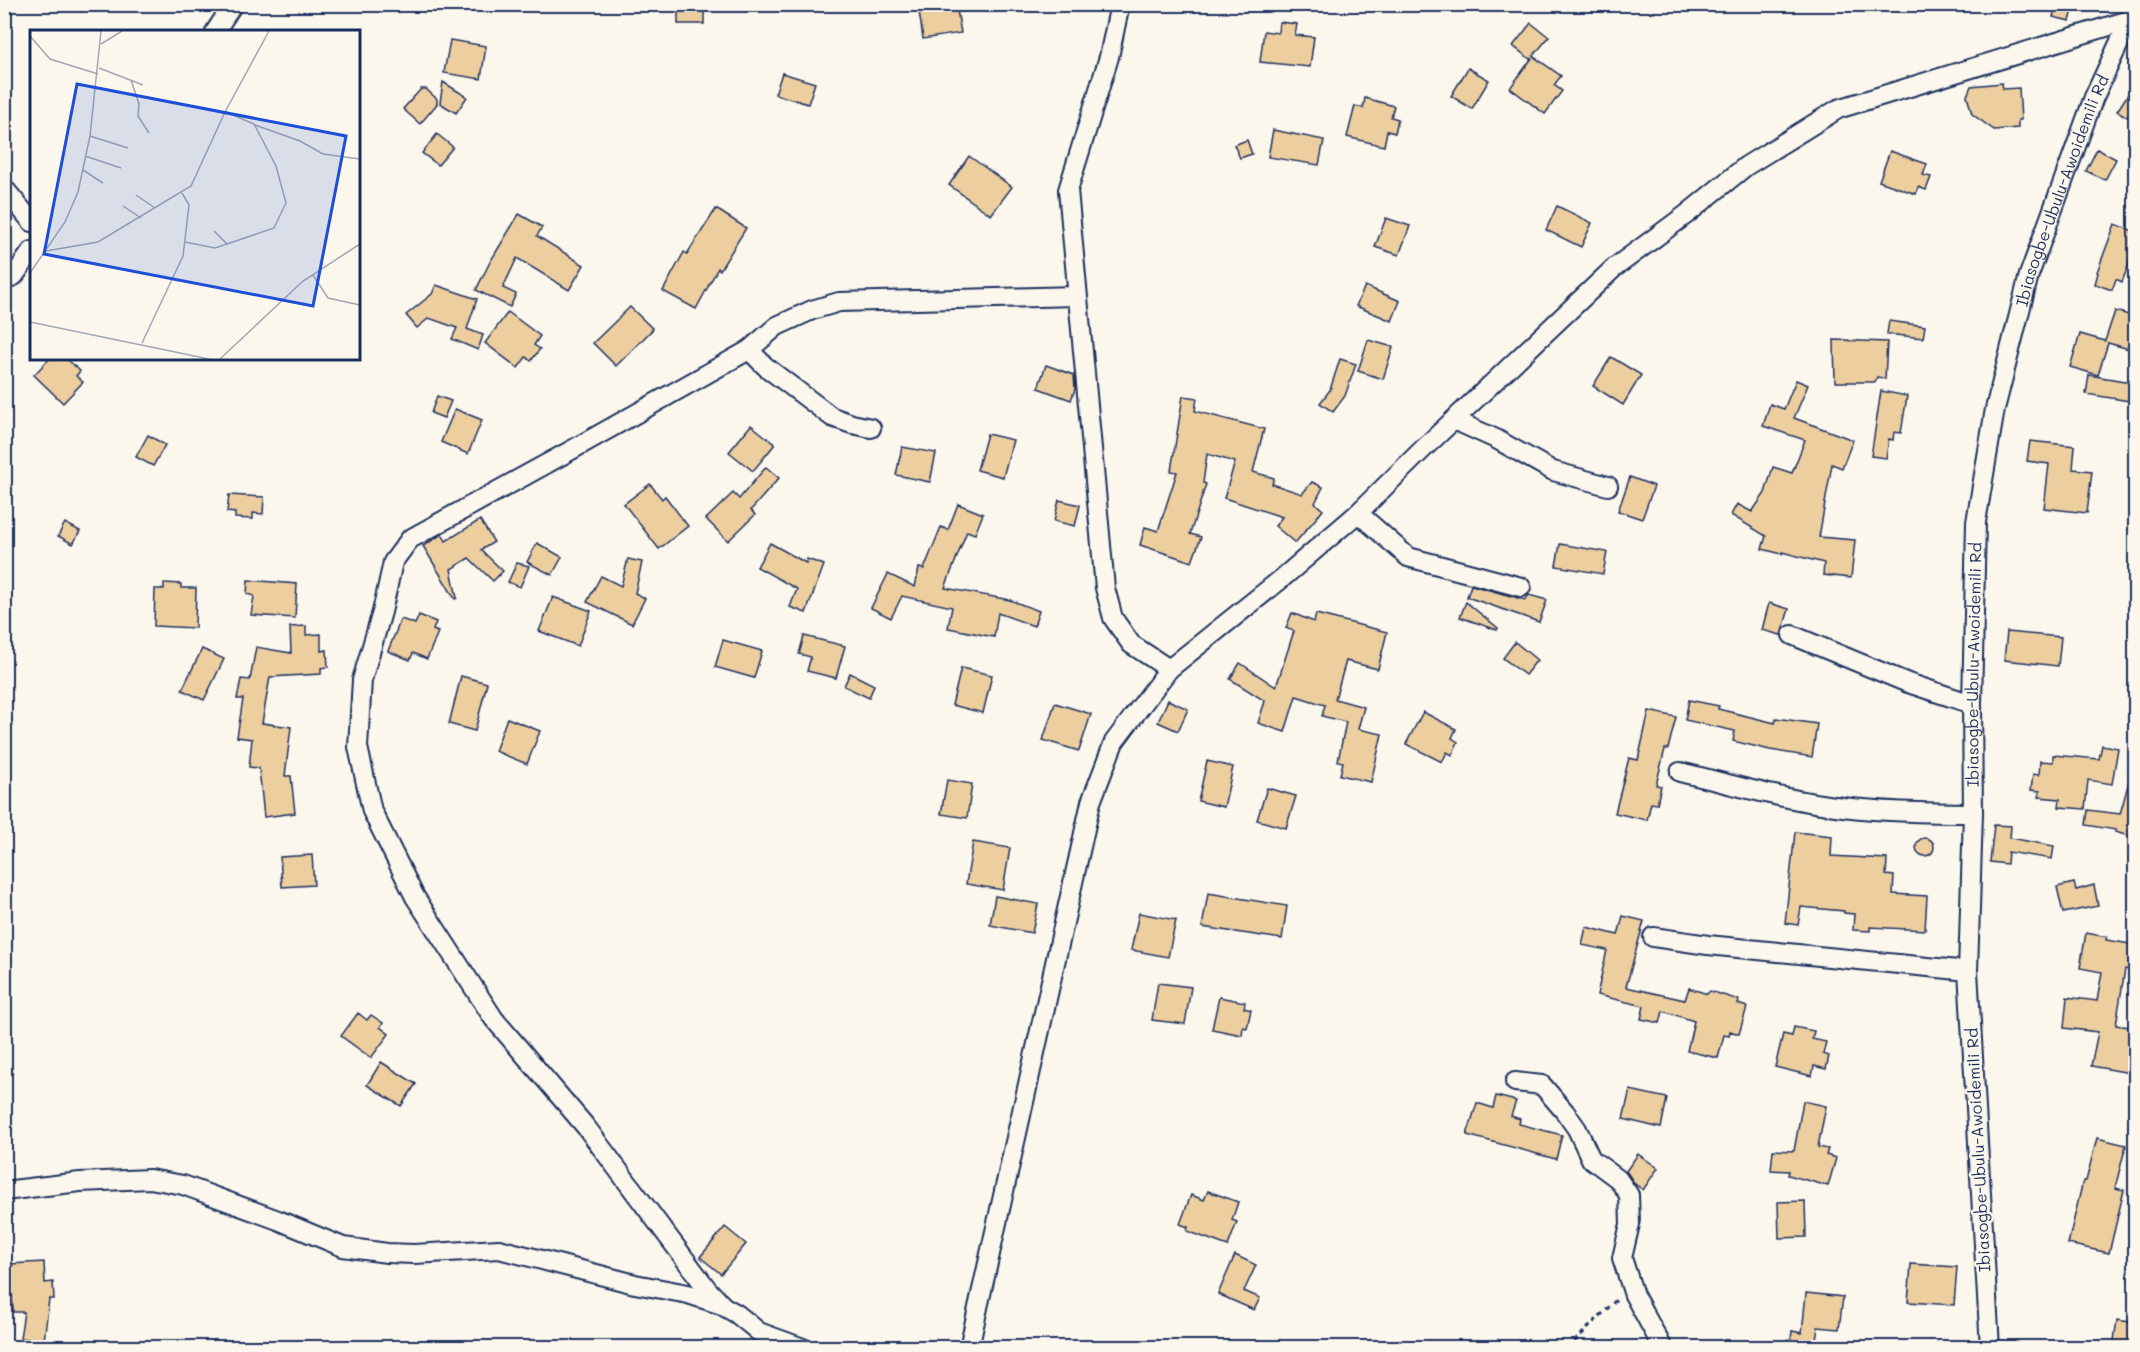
<svg xmlns="http://www.w3.org/2000/svg" width="2140" height="1352" font-family="Mali,sans-serif">
  <style>
    .building { fill: #edce9f; stroke: #1b2f5e; stroke-width: 1.5 }
    .lines { fill: none; stroke-linecap: round; stroke-linejoin: round }
    .minor-casing { stroke: #1b2f5e; stroke-width: 22 }
    .path { stroke: #1b2f5e; stroke-width: 3; stroke-dasharray: 4.5 4.5; stroke-linecap: butt }
    .minor { stroke: #fbf7ec; stroke-width: 18 }
    .labels { text-anchor: middle; stroke-width: 5; stroke-linejoin: round; paint-order: stroke }
    .street-label { font-size: 16px; fill: #1b2f5e; stroke: #fbf7ec }
    .inset-road { fill: none; stroke: #a1a7b3; stroke-width: 1.5 }
    .view { fill: #1d4ed8; fill-opacity: 0.15; stroke: #1d4ed8; stroke-width: 3 }
    .inset-edge { fill: none; stroke: #1b2f5e; stroke-width: 3 }
  </style>
  <rect width="100%" height="100%" fill="#fbf7ec"/>
  <filter id="ink" filterUnits="userSpaceOnUse"><feTurbulence type="fractalNoise" baseFrequency=".0167" numOctaves="2"/><feDisplacementMap in="SourceGraphic" scale="12" xChannelSelector="R" yChannelSelector="G"/><feConvolveMatrix kernelMatrix="1 2 1 2 8 2 1 2 1" color-interpolation-filters="sRGB"/></filter>
  <g filter="url(#ink)">
    <g class="building">
      <rect x="678" y="4" width="26" height="20"/>
      <polygon points="918,4 956,4 961,33 923,39"/>
      <polygon points="2056,4 2075,4 2070,21 2053,17"/>
      <polygon points="1279,22 1297,24 1295,35 1314,37 1310,67 1260,62 1264,31 1278,33"/>
      <polygon points="1531,23 1549,37 1533,56 1561,76 1554,85 1562,91 1545,114 1510,88 1532,58 1530,59 1513,46"/>
      <polygon points="450,40 486,46 481,79 444,73"/>
      <polygon points="1468,68 1489,80 1472,109 1451,96"/>
      <polygon points="782,73 815,83 808,104 775,94"/>
      <polygon points="443,82 467,97 456,113 440,103"/>
      <polygon points="2136,82 2136,122 2117,111"/>
      <polygon points="2002,83 2003,89 2019,88 2021,120 2018,120 2018,128 1994,130 1972,114 1967,96 1971,86"/>
      <polygon points="421,89 426,89 437,99 437,104 420,124 403,109"/>
      <polygon points="1365,98 1394,106 1391,117 1398,119 1395,133 1387,131 1384,146 1347,137 1355,106 1363,108"/>
      <polygon points="1273,130 1324,140 1319,165 1268,157"/>
      <polygon points="437,134 453,147 438,165 422,153"/>
      <polygon points="1247,140 1252,154 1240,158 1234,145"/>
      <polygon points="2097,149 2116,159 2105,180 2086,171"/>
      <polygon points="1890,151 1927,164 1923,175 1931,177 1926,190 1918,187 1916,194 1879,181"/>
      <polygon points="969,156 1012,187 991,215 949,185"/>
      <polygon points="1557,206 1592,223 1581,247 1546,230"/>
      <polygon points="716,209 746,228 720,270 718,268 696,309 663,291 684,252 687,254"/>
      <polygon points="519,214 542,227 537,236 584,265 569,290 517,258 503,288 516,294 510,307 476,290 490,262"/>
      <polygon points="1386,218 1410,226 1399,255 1375,247"/>
      <polygon points="2115,224 2136,232 2136,246 2122,282 2116,279 2112,290 2095,284 2098,273 2097,272"/>
      <polygon points="436,285 477,299 467,329 483,335 478,350 452,339 457,328 429,318 417,328 406,315 432,294"/>
      <polygon points="1365,286 1400,301 1392,321 1356,306"/>
      <polygon points="630,307 653,329 616,366 593,343"/>
      <polygon points="2115,311 2136,317 2136,351 2108,343 2098,375 2070,367 2080,334 2105,341"/>
      <polygon points="508,312 540,336 534,345 540,349 531,361 526,357 518,368 485,343"/>
      <polygon points="1889,321 1925,326 1923,338 1887,334"/>
      <polygon points="1368,340 1393,347 1383,379 1358,371"/>
      <polygon points="1834,340 1887,342 1885,379 1877,377 1875,382 1835,382"/>
      <polygon points="1611,357 1641,375 1623,405 1593,386"/>
      <polygon points="50,358 66,358 80,371 76,376 83,382 63,403 34,375"/>
      <polygon points="1340,359 1356,364 1345,396 1333,412 1320,403 1330,390"/>
      <polygon points="1046,365 1074,375 1075,389 1071,400 1038,388"/>
      <polygon points="2089,375 2136,383 2136,402 2086,394"/>
      <polygon points="1796,380 1808,385 1794,418 1853,440 1842,468 1832,464 1819,537 1855,540 1851,578 1823,575 1824,563 1782,552 1782,554 1762,549 1766,536 1731,515 1737,504 1752,512 1765,493 1773,467 1792,473 1805,440 1763,426 1770,404 1784,409"/>
      <polygon points="1881,391 1907,396 1901,433 1894,432 1893,440 1889,439 1886,458 1871,456"/>
      <polygon points="437,396 451,401 444,418 431,413"/>
      <polygon points="1183,396 1197,398 1195,411 1264,429 1253,472 1274,478 1272,484 1302,494 1312,482 1323,487 1315,503 1323,510 1295,543 1275,526 1282,517 1224,498 1235,462 1207,454 1203,483 1206,484 1190,534 1201,537 1192,562 1140,545 1145,527 1158,531 1177,472 1171,471"/>
      <polygon points="455,409 482,420 468,454 441,442"/>
      <polygon points="751,425 775,444 753,471 729,452"/>
      <polygon points="987,434 1013,440 1003,477 977,470"/>
      <polygon points="148,435 165,445 153,466 136,457"/>
      <polygon points="2030,441 2075,446 2073,469 2092,471 2087,513 2044,508 2049,464 2027,461"/>
      <polygon points="902,447 936,453 930,482 896,475"/>
      <polygon points="766,467 779,478 751,510 755,515 728,541 706,519 733,493 739,499"/>
      <polygon points="1630,477 1654,486 1642,519 1618,511"/>
      <polygon points="650,484 662,499 665,496 688,526 659,549 624,504"/>
      <polygon points="229,495 264,497 263,514 253,513 253,519 235,518 235,513 227,512"/>
      <polygon points="1059,500 1080,505 1075,526 1054,521"/>
      <polygon points="958,504 983,514 975,534 967,531 945,588 1010,600 1039,611 1034,626 998,613 994,637 948,628 952,607 902,596 891,618 871,608 888,574 915,587 919,568 924,569 941,527 948,530"/>
      <polygon points="480,520 494,542 481,550 503,571 493,581 469,558 451,569 457,598 455,599 423,546 442,534 446,541"/>
      <polygon points="65,523 80,531 73,544 58,536"/>
      <polygon points="537,543 562,557 552,575 527,562"/>
      <polygon points="770,543 806,563 807,559 824,565 806,613 790,607 797,589 757,567"/>
      <polygon points="1560,544 1607,552 1603,574 1556,566"/>
      <polygon points="628,559 642,562 635,593 645,598 632,624 587,602 601,576 621,586"/>
      <polygon points="517,563 529,566 520,587 508,582"/>
      <polygon points="248,580 297,584 295,618 251,615 254,596 247,594"/>
      <polygon points="164,583 181,584 181,588 196,588 195,628 154,626 155,589 164,589"/>
      <polygon points="1471,585 1525,600 1529,595 1547,600 1539,622 1467,597"/>
      <polygon points="553,597 591,611 578,646 539,631"/>
      <polygon points="1466,602 1498,628 1497,630 1460,617"/>
      <polygon points="1769,603 1789,609 1781,635 1762,630"/>
      <polygon points="1292,613 1314,622 1316,614 1387,632 1378,669 1346,661 1335,699 1364,707 1358,729 1382,734 1371,782 1340,775 1343,762 1338,761 1346,722 1322,716 1325,705 1296,696 1285,732 1258,723 1265,701 1230,679 1240,663 1276,687 1294,631 1286,628"/>
      <polygon points="419,615 436,622 433,630 438,632 427,659 413,653 410,660 388,651 401,619 415,624"/>
      <polygon points="306,626 306,635 321,634 321,651 327,650 328,667 321,668 321,674 270,677 262,723 291,727 285,776 291,776 295,813 264,817 259,768 249,767 252,739 237,737 243,699 237,699 241,679 250,680 256,647 291,653 290,627"/>
      <polygon points="2007,632 2061,637 2058,666 2004,660"/>
      <polygon points="804,636 845,646 836,678 807,671 811,657 799,654"/>
      <polygon points="723,640 762,651 754,678 715,667"/>
      <polygon points="1515,642 1537,660 1525,675 1503,658"/>
      <polygon points="202,649 224,659 204,700 182,690"/>
      <polygon points="961,668 992,675 983,713 952,705"/>
      <polygon points="850,673 874,685 869,698 844,686"/>
      <polygon points="461,676 487,683 475,731 449,724"/>
      <polygon points="1168,700 1188,709 1178,731 1158,722"/>
      <polygon points="1689,700 1719,706 1718,709 1775,723 1776,718 1817,724 1812,757 1770,750 1733,741 1735,731 1685,720"/>
      <polygon points="1055,703 1091,714 1079,751 1043,740"/>
      <polygon points="1649,711 1676,717 1668,749 1665,749 1656,785 1661,786 1657,804 1651,803 1647,820 1615,813 1629,758 1638,760"/>
      <polygon points="1423,712 1456,729 1452,738 1458,742 1452,755 1447,752 1442,762 1406,744"/>
      <polygon points="507,718 540,731 527,764 495,751"/>
      <polygon points="2102,745 2118,748 2112,784 2088,780 2085,809 2059,807 2060,799 2039,797 2040,791 2031,790 2033,774 2039,775 2040,761 2053,762 2053,755 2099,759"/>
      <polygon points="1207,761 1233,767 1224,807 1198,801"/>
      <polygon points="2131,774 2136,775 2136,838 2115,832 2116,830 2086,825 2088,810 2120,814"/>
      <polygon points="947,780 972,784 967,818 941,814"/>
      <polygon points="1267,788 1296,796 1286,828 1257,820"/>
      <polygon points="1994,825 2011,826 2010,838 2054,846 2052,859 2008,852 2007,864 1990,862"/>
      <polygon points="1795,832 1832,836 1831,856 1887,859 1886,875 1894,876 1893,894 1927,896 1925,930 1870,927 1870,931 1853,930 1854,914 1844,913 1844,911 1801,907 1798,925 1785,923"/>
      <circle cx="1925" cy="847" r="9"/>
      <polygon points="973,842 1010,848 1003,890 966,884"/>
      <polygon points="312,855 314,885 282,887 280,857"/>
      <polygon points="2074,883 2076,890 2094,885 2098,906 2063,913 2057,887"/>
      <polygon points="1208,893 1287,906 1282,939 1202,927"/>
      <polygon points="995,896 1038,904 1032,933 990,925"/>
      <polygon points="1139,913 1176,920 1168,957 1131,950"/>
      <polygon points="1623,916 1644,921 1626,987 1685,1000 1689,988 1707,994 1710,991 1739,1000 1738,1004 1747,1007 1739,1034 1730,1031 1729,1036 1724,1035 1718,1058 1687,1051 1694,1021 1663,1011 1660,1023 1641,1019 1644,1006 1597,995 1607,950 1582,945 1586,927 1618,935"/>
      <polygon points="2086,933 2107,937 2106,940 2136,945 2136,971 2125,969 2116,1025 2136,1028 2136,1074 2091,1066 2098,1032 2064,1028 2067,997 2097,1001 2102,972 2080,968"/>
      <polygon points="1158,983 1191,987 1185,1024 1152,1020"/>
      <polygon points="1219,997 1245,1002 1244,1008 1251,1010 1247,1028 1243,1027 1242,1035 1212,1029"/>
      <polygon points="358,1013 367,1020 371,1015 383,1023 380,1027 389,1034 371,1058 341,1036"/>
      <polygon points="1794,1027 1814,1031 1812,1039 1826,1042 1823,1054 1829,1056 1826,1069 1814,1066 1812,1076 1775,1067 1783,1034 1792,1036"/>
      <polygon points="381,1062 416,1084 401,1106 367,1085"/>
      <polygon points="1630,1090 1667,1098 1661,1128 1623,1119"/>
      <polygon points="1496,1096 1516,1101 1511,1116 1520,1119 1519,1124 1562,1135 1556,1159 1467,1135 1477,1103 1493,1108"/>
      <polygon points="1803,1101 1826,1106 1818,1147 1828,1149 1826,1155 1836,1158 1828,1186 1788,1175 1789,1171 1771,1170 1773,1150 1794,1151"/>
      <polygon points="2097,1138 2126,1145 2115,1188 2124,1190 2109,1253 2068,1244 2083,1181 2086,1181"/>
      <polygon points="1638,1154 1658,1168 1643,1190 1635,1184 1626,1171"/>
      <polygon points="1208,1191 1238,1202 1232,1220 1237,1222 1228,1246 1187,1231 1188,1227 1180,1224 1191,1195 1204,1200"/>
      <polygon points="1805,1201 1806,1237 1779,1238 1778,1202"/>
      <polygon points="725,1227 746,1244 721,1274 700,1257"/>
      <polygon points="1235,1255 1256,1265 1244,1291 1260,1298 1254,1310 1218,1294"/>
      <polygon points="44,1262 45,1283 53,1282 54,1299 49,1299 44,1341 20,1338 24,1312 13,1312 10,1264"/>
      <polygon points="1911,1264 1957,1267 1954,1305 1908,1302"/>
      <polygon points="1806,1293 1843,1297 1839,1329 1818,1327 1815,1347 1790,1347 1792,1331 1802,1333"/>
      <polygon points="2117,1320 2136,1323 2136,1347 2113,1347"/>
    </g>
    <g class="lines">
      <g class="minor-casing">
        <g id="minor">
          <polyline points="1120,4 1109,57 1068,190 1105,588 1113,618 1131,644 1169,669"/>
          <polyline points="215,32 233,4"/>
          <polyline points="4,188 32,222"/>
          <polyline points="4,281 14,276 32,251"/>
          <polyline points="749,350 568,452 410,539 393,562 382,612 362,680 358,747 372,811 415,897 494,1019 586,1127 708,1290 723,1306 737,1314 759,1332 803,1348"/>
          <polyline points="1454,420 1496,439 1553,471 1608,486"/>
          <polyline points="871,428 852,424 832,417 766,367 749,350 777,326 812,310 839,302 1077,296"/>
          <polyline points="1358,513 1408,557 1521,587"/>
          <polyline points="1792,635 1908,683 1972,704"/>
          <path d="M1680,772C1734,785 1788,801 1843,807C1886,812 1929,813 1973,813"/>
          <polyline points="1653,937 1708,945 1968,971"/>
          <polyline points="1515,1082 1542,1085 1565,1112 1577,1129 1591,1159 1618,1179 1629,1195 1630,1224 1622,1258 1634,1295 1663,1348"/>
          <polyline points="4,1191 80,1182 150,1179 183,1185 278,1220 343,1247 387,1253 414,1254 499,1249 635,1284 688,1294 722,1305"/>
          <polyline points="969,1348 1091,802 1114,742 1169,669 1280,580 1358,513 1424,448 1614,268 1687,214 1746,166 1838,109 2129,20"/>
          <path id="s1" d="M1990,1348L1968,971L1973,813L1972,704L1976,522L1995,409L2029,275L2094,97L2136,7"/>
        </g>
      </g>
      <polyline class="path" points="1568,1348 1617,1299"/>
      <use href="#minor" class="minor"/>
    </g>
  </g>
  <g class="labels">
    <g class="street-label">
      <text dy="6" stroke="none"><textPath href="#s1" startOffset="1170">Ibiasogbe-Ubulu-Awoidemili Rd</textPath></text>
      <text dy="6" stroke="none"><textPath href="#s1" startOffset="684">Ibiasogbe-Ubulu-Awoidemili Rd</textPath></text>
      <text transform="translate(1978 1150) rotate(-93)" y="6">Ibiasogbe-Ubulu-Awoidemili Rd</text>
    </g>
  </g>
  <g transform="translate(30 30)">
    <rect width="330" height="330" fill="#fbf7ec"/>
    <path class="inset-road" d="M0,6L20,29L68,44M71,14L92,1M69,38L113,55M101,50L109,74L108,86L119,103M196,82L224,94L246,136L256,173L244,198L197,214M225,95L270,111L293,124L330,129M60,106L98,118M55,126L91,138M53,140L73,153M106,165L125,178M93,176L111,188M155,212L185,218L197,214L184,201M16,221L68,212L161,156L195,82L239,1M0,243L35,192L48,162L60,106L71,1M283,245L298,268L330,275M0,292L179,329M112,313L153,226L159,175L152,163M190,329L273,251L330,214"/>
    <path class="view" d="M47,54L316,106L283,276L14,224Z"/>
    <rect width="330" height="330" class="inset-edge"/>
  </g>
  <rect width="2140" height="1352" fill="none" stroke="#fbf7ec" stroke-width="24"/>
  <rect x="12" y="12" width="2116" height="1328" fill="none" stroke="#1b2f5e" stroke-width="2" filter="url(#ink)"/>
</svg>
